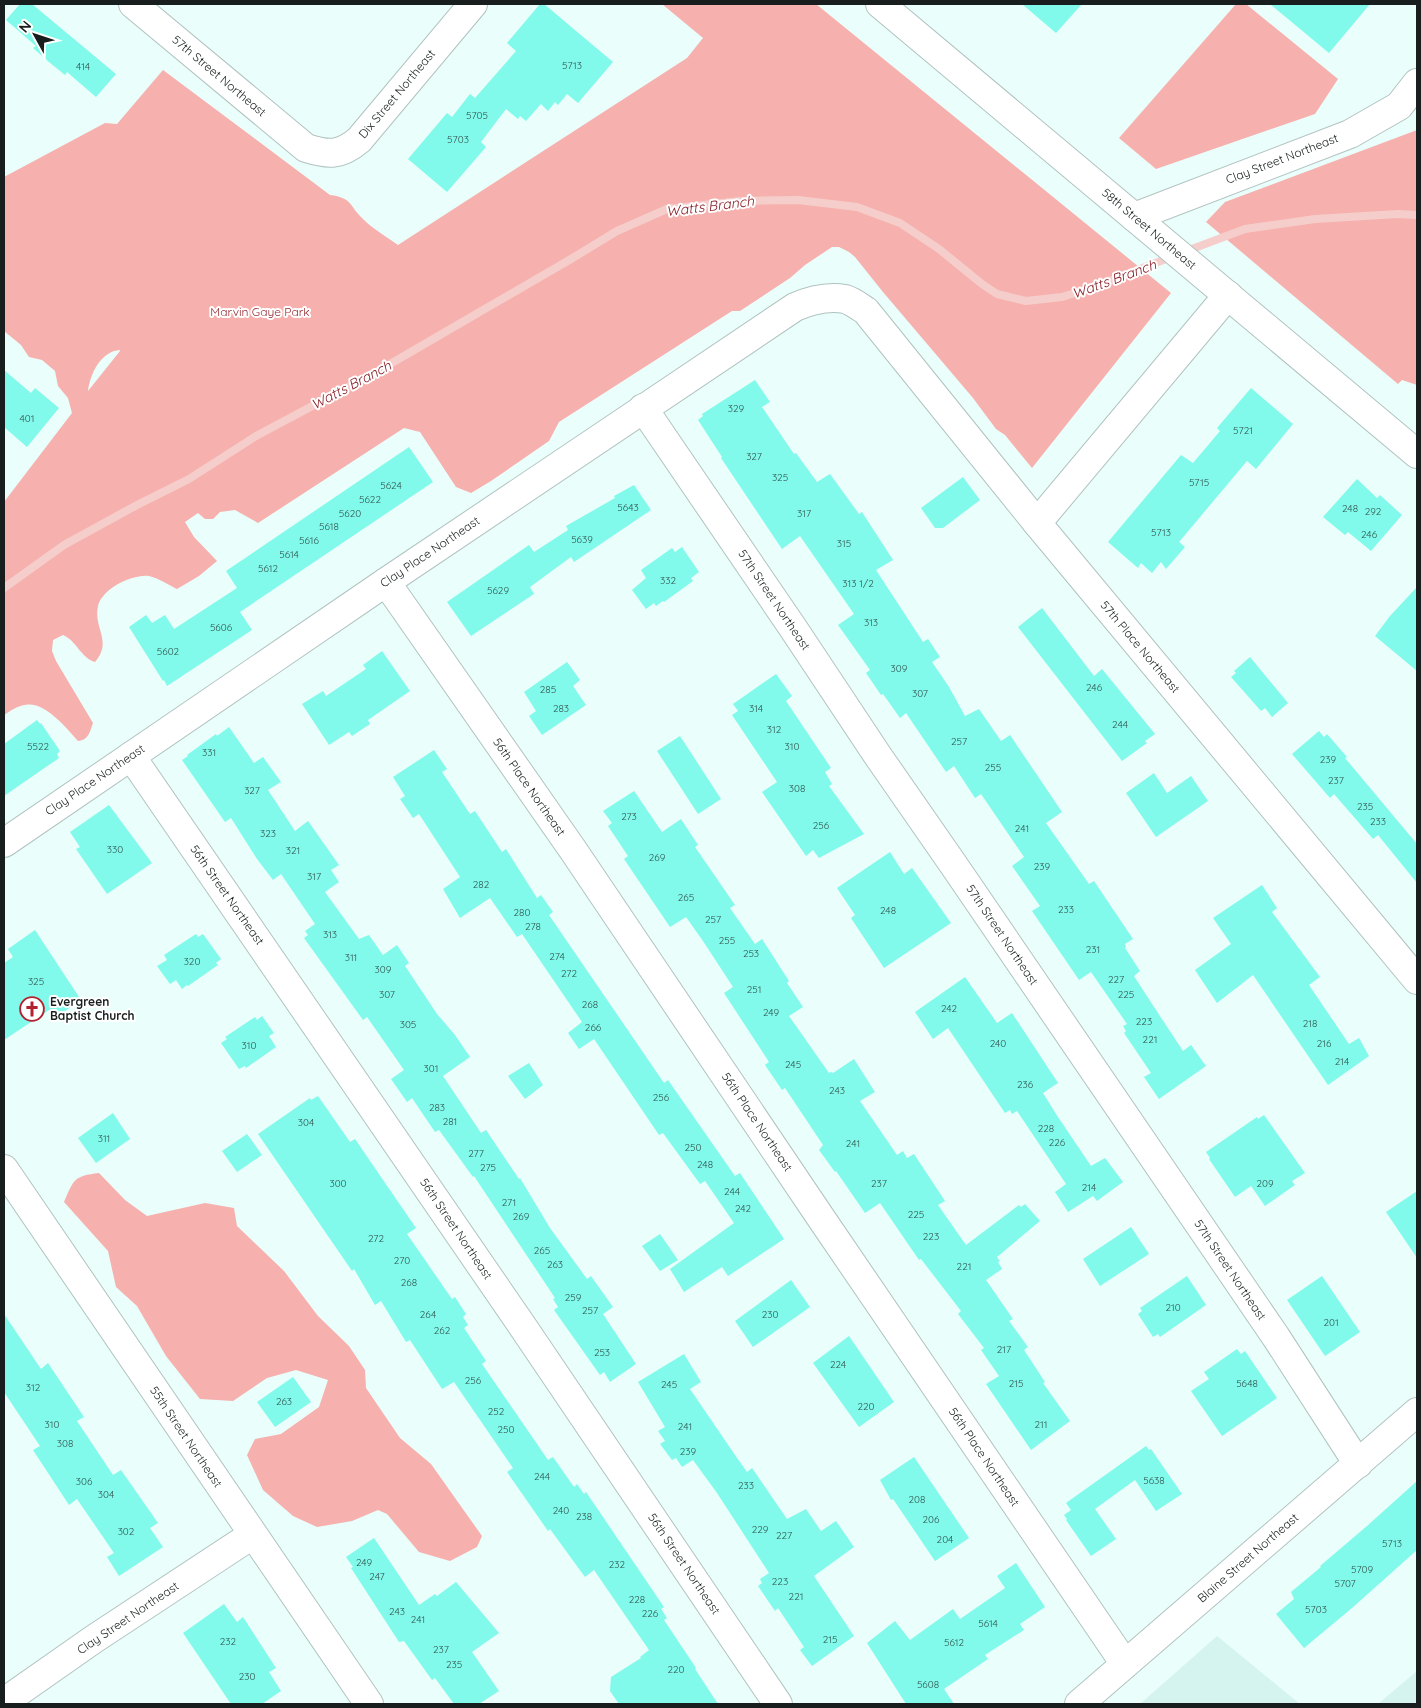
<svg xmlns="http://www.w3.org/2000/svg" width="1421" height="1708" font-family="Quicksand,sans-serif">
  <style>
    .built { fill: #d6f4ef }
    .green { fill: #f6b0ad; fill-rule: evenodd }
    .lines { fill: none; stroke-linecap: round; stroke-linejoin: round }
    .stream { stroke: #f5cecb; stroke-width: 8 }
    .building { fill: #81faeb }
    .minor-casing { stroke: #b0c3c0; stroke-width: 30 }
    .minor { stroke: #fff; stroke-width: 28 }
    .labels { text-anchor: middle; stroke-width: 4; stroke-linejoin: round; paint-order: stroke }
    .number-label { font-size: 10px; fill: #325550 }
    .street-label { font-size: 12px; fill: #171e1d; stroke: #fff }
    .park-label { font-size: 12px; fill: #93292e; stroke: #fff }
    .poi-label { font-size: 12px; font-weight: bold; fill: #171e1d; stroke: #fff; text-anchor: start }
    .water-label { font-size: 14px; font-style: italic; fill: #851922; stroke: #fff }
  </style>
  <rect width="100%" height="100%" fill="#eafefb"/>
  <g class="built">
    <polygon points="1217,1636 1300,1704 1140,1704"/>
    <polygon points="1417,1671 1417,1704 1378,1704"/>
  </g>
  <g class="green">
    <path d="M662,4H816L1171,293L1032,468L1005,435L996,429L973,398L883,292L855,257L849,252L839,247H832L805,265L790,278L740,311H732L559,422L549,441L491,481L471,493L456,487L420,432L404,428L258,523L235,510L220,512L213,519H205L198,513L185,522L194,537L217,561L199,576L177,589C169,585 158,578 149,576C132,574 102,589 98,606C93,628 113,641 95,662C80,657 77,641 63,635L53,640L52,651L56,661L93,723C90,731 89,740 78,741C66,728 45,701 25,705C17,706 10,711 4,715V502L72,413L68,398L58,386L55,371L42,360L29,357L21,345L4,331V177L105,123L117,124L163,70L330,195C353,198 349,206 363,219C373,229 387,237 398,245L687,58L703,38ZM120,350V351L88,391C90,374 101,351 120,350Z"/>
    <polygon points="1236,4 1246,4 1338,79 1315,114 1156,169 1119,138"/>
    <polygon points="1417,130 1417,385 1402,380 1398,384 1206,222 1225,202"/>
    <path d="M99,1173L125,1200L147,1216L205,1203L234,1208L237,1226L284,1271L318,1316L349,1346L365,1370L366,1388L400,1438L431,1464L482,1536L477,1547L450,1561L419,1552L387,1514L378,1510L352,1521L317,1527L293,1516L263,1490L247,1455L255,1439L281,1434L319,1407L328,1380L296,1370L267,1378L233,1401L200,1399L166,1356L137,1306L116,1287L108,1251L64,1202C74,1179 74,1176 99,1173Z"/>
  </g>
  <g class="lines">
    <g class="stream">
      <polyline points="1184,252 1245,229 1315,219 1398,214 1417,215"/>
      <polyline points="4,588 64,545 137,505 189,479 256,436 378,371 571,259 617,231 667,209 740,201 798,200 857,207 900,223 939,249 982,284 997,294 1026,301 1062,297 1094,287 1171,257"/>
    </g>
  </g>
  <g class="building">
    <polygon points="20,4 32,4 116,74 96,97 67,72 65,75 49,62 33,48 36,46 6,20"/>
    <polygon points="540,4 544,4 613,62 578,103 567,94 558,105 555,102 548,111 541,104 526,121 520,116 518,119 506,109 481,142 486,147 447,192 408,159 447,113 452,117 470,94 475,98 516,51 507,43"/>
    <polygon points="1022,4 1082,4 1056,33"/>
    <polygon points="1270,4 1370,4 1329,53"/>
    <polygon points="4,370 31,393 35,388 59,408 27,447 4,427"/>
    <polygon points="755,380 770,402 762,407 794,454 796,453 817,482 830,474 859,514 862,512 893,560 876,570 923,642 928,639 940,657 932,662 949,687 965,716 979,709 1001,741 1010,735 1062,812 1046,823 1089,884 1094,881 1133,939 1125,944 1126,947 1125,948 1140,971 1134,976 1154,1007 1183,1051 1191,1045 1206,1066 1159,1099 1144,1077 1151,1073 1124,1033 1126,1031 1123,1026 1127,1024 1091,972 1079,980 1032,911 1040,906 1012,866 1024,857 981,794 975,798 954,766 946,772 906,713 900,718 883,694 881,695 866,673 870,670 838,625 854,614 800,536 782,549 721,458 722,457 698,420 703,416 702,414"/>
    <polygon points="1251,388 1293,424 1256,469 1247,461 1179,542 1185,547 1166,569 1161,562 1152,573 1141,563 1138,568 1108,542 1181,455 1193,463 1220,431 1217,428"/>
    <polygon points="409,447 433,482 240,612 252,630 167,686 164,680 163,681 129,627 146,615 152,623 165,615 174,629 237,588 226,571"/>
    <polygon points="963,477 980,500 943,528 935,528 921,508"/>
    <polygon points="1357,479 1377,498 1380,495 1402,515 1371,551 1348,532 1345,535 1323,517"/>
    <polygon points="634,485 651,510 574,562 571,557 530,587 534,594 471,636 447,602 529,545 534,552 568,530 566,526 615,498 614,496"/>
    <polygon points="682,547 699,572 691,578 693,581 664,602 663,601 656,606 654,603 646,609 632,590 646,578 641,570 672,548 675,552"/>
    <polygon points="1417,587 1417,671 1375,636 1390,616"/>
    <polygon points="1042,608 1094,676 1102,669 1155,734 1145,741 1147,743 1122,761 1018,627"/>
    <polygon points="382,651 410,691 368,720 370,724 352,736 349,732 329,745 302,704 323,691 326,696 366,669 363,665"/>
    <polygon points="1250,657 1288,703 1272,717 1265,708 1261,711 1231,677 1236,673 1234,671"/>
    <polygon points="567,662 580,680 573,686 586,705 542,735 529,716 536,711 524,692"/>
    <polygon points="776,674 792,696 786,701 831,768 825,772 832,784 829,786 864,834 819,858 813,850 806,856 762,792 777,782 732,715 738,711 733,704"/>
    <polygon points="37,720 40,724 41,723 60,751 57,754 59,758 4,796 4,744"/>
    <polygon points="229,727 254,763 263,757 281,782 268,790 295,831 308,821 339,865 331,870 339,882 325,892 359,939 369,935 383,955 397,945 409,963 405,966 437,1014 455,1035 470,1057 443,1076 481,1133 486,1130 519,1179 520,1178 550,1228 587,1279 591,1276 613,1307 603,1314 636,1364 610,1382 604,1372 600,1375 554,1310 558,1307 553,1299 555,1298 474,1176 473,1177 439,1130 435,1132 412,1098 407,1102 391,1079 404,1070 367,1017 363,1020 304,938 308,935 305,931 315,924 281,874 273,880 257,859 231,818 225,822 182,760 188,756 187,755 216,734 217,736"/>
    <polygon points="1319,731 1324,737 1327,734 1347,757 1345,758 1417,844 1417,883 1378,835 1373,839 1334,794 1330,798 1292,754"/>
    <polygon points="680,736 721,799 698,814 657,751"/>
    <polygon points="434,750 447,769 442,772 470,814 475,811 502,852 506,849 537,898 541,895 553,912 549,915 664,1083 668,1080 735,1176 740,1173 784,1239 728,1276 722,1267 684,1292 670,1269 734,1223 705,1181 700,1184 663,1133 659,1135 594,1039 579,1049 568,1033 582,1022 522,934 517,937 490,898 460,918 443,889 460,877 419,814 413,818 400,799 405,796 393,777"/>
    <polygon points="1154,773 1167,793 1191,776 1208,801 1156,837 1126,793"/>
    <polygon points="634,791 662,832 681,819 698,845 695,847 735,905 730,908 755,944 762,939 789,981 787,983 803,1007 789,1016 829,1073 831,1072 833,1073 854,1059 875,1092 860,1101 897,1155 903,1151 907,1158 914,1154 945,1201 938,1205 966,1245 1019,1205 1021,1207 1025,1204 1040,1221 997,1257 1000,1261 998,1262 1002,1269 986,1280 1013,1319 1009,1321 1028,1347 1024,1350 1045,1382 1043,1383 1070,1421 1031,1450 986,1384 999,1376 981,1350 984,1348 958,1314 961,1311 921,1259 919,1260 880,1203 865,1213 836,1171 835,1172 819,1150 823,1145 785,1088 782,1090 765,1065 769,1062 724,993 733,987 703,941 686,917 670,927 624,859 628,856 608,826 612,823 603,811"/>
    <polygon points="109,805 152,863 107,894 76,849 80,847 70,832"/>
    <polygon points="890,852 904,874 912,868 951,923 884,968 851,918 855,915 837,888"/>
    <polygon points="1262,885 1277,908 1272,912 1320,977 1309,985 1349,1044 1359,1038 1369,1056 1328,1085 1253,975 1217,1003 1195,970 1231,944 1213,918"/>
    <polygon points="35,930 81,1000 55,1018 49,1010 4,1040 4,963 13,957 8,949"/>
    <polygon points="196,934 198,937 203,934 221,959 216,963 218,965 188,986 187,985 182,989 176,980 170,984 157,966 167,960 164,955"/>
    <polygon points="965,977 997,1023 1012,1013 1058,1083 1043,1093 1056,1114 1091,1166 1105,1158 1123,1182 1097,1201 1093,1196 1068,1212 1055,1192 1066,1184 1017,1111 1012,1114 1010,1110 1005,1113 948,1028 933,1039 915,1012"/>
    <polygon points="262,1016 274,1033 269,1036 276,1047 246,1068 245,1066 239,1069 221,1043 227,1039 225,1037 255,1017 257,1020"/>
    <polygon points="529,1063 543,1085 525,1099 508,1076"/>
    <polygon points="318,1096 350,1142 355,1139 416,1228 407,1234 452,1299 455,1297 466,1314 463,1317 468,1325 464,1328 486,1361 482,1364 548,1460 553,1457 574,1487 577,1484 584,1494 586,1492 664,1607 661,1609 667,1618 664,1620 696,1668 695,1669 718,1704 619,1704 610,1691 611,1677 641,1658 640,1657 649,1650 594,1570 585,1577 550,1529 548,1531 507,1472 513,1468 454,1382 442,1389 410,1340 406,1342 381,1301 375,1305 354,1269 352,1271 258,1134 310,1098 311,1100"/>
    <polygon points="113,1113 130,1139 96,1163 78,1138"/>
    <polygon points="1264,1115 1305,1173 1292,1181 1295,1185 1265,1206 1251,1186 1235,1197 1209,1159 1210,1158 1206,1152 1257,1117 1258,1119"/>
    <polygon points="247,1134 262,1155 237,1172 222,1151"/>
    <polygon points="1417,1191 1417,1258 1386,1212"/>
    <polygon points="1131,1227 1149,1254 1100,1286 1083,1259"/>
    <polygon points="660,1234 678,1260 660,1271 642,1246"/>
    <polygon points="1187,1276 1206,1305 1160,1337 1158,1334 1153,1337 1138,1314 1142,1311 1140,1308"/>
    <polygon points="1322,1276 1360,1332 1325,1356 1287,1300"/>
    <polygon points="791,1280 810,1307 753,1347 735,1321"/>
    <polygon points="4,1314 41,1369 48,1363 84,1417 77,1421 113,1475 121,1470 158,1523 150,1528 163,1547 119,1576 107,1557 114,1553 77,1499 69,1505 33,1450 40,1446 4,1392"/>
    <polygon points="849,1336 894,1402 859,1427 813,1363"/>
    <polygon points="1237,1349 1241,1354 1245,1351 1277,1398 1222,1436 1191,1391 1209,1379 1204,1372"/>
    <polygon points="684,1354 701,1382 690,1389 735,1455 747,1472 752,1468 787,1519 806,1509 821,1531 836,1521 854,1547 814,1576 854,1636 812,1666 800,1650 804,1647 778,1608 775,1611 758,1586 762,1583 760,1579 769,1573 717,1493 693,1460 682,1467 676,1458 672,1460 660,1444 665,1441 658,1431 665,1427 638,1382"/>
    <polygon points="293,1377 311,1402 275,1427 257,1402"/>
    <polygon points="1146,1446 1149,1450 1151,1449 1182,1494 1156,1511 1135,1480 1095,1509 1116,1539 1091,1556 1066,1520 1067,1519 1064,1515 1071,1510 1066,1503"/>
    <polygon points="914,1457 969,1538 935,1561 893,1499 891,1500 880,1480"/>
    <polygon points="1417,1481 1417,1550 1352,1608 1304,1648 1276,1614 1294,1599 1291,1592 1321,1567 1320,1566 1367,1526"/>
    <polygon points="374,1538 419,1605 435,1594 437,1596 456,1582 499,1633 472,1652 499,1691 479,1704 454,1704 435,1678 432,1680 404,1641 399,1642 351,1568 353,1567 346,1557"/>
    <polygon points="1016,1563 1045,1607 1020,1624 1024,1630 985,1655 988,1659 944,1689 954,1704 906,1704 867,1643 895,1621 910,1640 953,1609 960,1619 1005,1588 997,1576"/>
    <polygon points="224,1604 237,1622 243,1617 276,1668 269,1672 281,1691 262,1704 231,1704 183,1633"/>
  </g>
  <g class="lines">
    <g class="minor-casing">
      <g id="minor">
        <path d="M133,4L306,148C328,155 340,156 359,140L473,4"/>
        <polyline points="880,4 1417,454"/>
        <polyline points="1134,217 1350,134 1399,106 1417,83"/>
        <polyline points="643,408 793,628 878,756 953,864 1276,1337 1358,1464"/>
        <polyline points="1037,523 1228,295"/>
        <polyline points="386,582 573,850 821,1218 1125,1664"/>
        <polyline points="131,756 523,1327 778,1704"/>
        <path d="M4,843L386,582L795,307C811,300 828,296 845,299C852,301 860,307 866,311L1037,523L1417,980"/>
        <polyline points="4,1169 369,1704"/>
        <polyline points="4,1702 94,1639 252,1535"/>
        <polyline points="1079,1704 1417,1412"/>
      </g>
    </g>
    <use href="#minor" class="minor"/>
  </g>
  <defs>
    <g id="church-ring" transform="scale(1.25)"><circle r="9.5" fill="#fff" stroke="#b32130" stroke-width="1.5"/><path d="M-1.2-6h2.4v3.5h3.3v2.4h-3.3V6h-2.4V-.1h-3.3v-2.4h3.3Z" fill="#b32130"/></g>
  </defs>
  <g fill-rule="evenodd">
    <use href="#church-ring" x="32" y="1009"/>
  </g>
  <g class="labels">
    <g class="number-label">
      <text x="572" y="69">5713</text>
      <text x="83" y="70">414</text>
      <text x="477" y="119">5705</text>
      <text x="458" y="143">5703</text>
      <text x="736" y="412">329</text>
      <text x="27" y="422">401</text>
      <text x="1243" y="434">5721</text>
      <text x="754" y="460">327</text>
      <text x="780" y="481">325</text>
      <text x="1199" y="486">5715</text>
      <text x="391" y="489">5624</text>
      <text x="370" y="503">5622</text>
      <text x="628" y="511">5643</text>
      <text x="1350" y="512">248</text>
      <text x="1373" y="515">292</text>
      <text x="350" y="517">5620</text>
      <text x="804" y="517">317</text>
      <text x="329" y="530">5618</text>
      <text x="1161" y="536">5713</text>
      <text x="1369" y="538">246</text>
      <text x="582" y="543">5639</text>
      <text x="309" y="544">5616</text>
      <text x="844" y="547">315</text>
      <text x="289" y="558">5614</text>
      <text x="268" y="572">5612</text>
      <text x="668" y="584">332</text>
      <text x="858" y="587">313 1/2</text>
      <text x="498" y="594">5629</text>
      <text x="871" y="626">313</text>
      <text x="221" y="631">5606</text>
      <text x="168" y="655">5602</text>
      <text x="899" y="672">309</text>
      <text x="1094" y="691">246</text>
      <text x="548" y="693">285</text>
      <text x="920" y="697">307</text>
      <text x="561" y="712">283</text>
      <text x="756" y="712">314</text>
      <text x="1120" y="728">244</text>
      <text x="774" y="733">312</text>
      <text x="959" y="745">257</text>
      <text x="38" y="750">5522</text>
      <text x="792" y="750">310</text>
      <text x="209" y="756">331</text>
      <text x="1328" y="763">239</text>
      <text x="993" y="771">255</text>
      <text x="1336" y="784">237</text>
      <text x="797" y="792">308</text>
      <text x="252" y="794">327</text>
      <text x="1365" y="810">235</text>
      <text x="629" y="820">273</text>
      <text x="1378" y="825">233</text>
      <text x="821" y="829">256</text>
      <text x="1022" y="832">241</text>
      <text x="268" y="837">323</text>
      <text x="115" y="853">330</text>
      <text x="293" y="854">321</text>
      <text x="657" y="861">269</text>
      <text x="1042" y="870">239</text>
      <text x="314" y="880">317</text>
      <text x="481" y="888">282</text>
      <text x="686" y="901">265</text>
      <text x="1066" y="913">233</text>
      <text x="888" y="914">248</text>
      <text x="522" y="916">280</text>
      <text x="713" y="923">257</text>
      <text x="533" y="930">278</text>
      <text x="330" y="938">313</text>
      <text x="727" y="944">255</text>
      <text x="1093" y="953">231</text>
      <text x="751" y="957">253</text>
      <text x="557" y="960">274</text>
      <text x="351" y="961">311</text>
      <text x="192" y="965">320</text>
      <text x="383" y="973">309</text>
      <text x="569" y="977">272</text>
      <text x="1116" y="983">227</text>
      <text x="36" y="985">325</text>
      <text x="754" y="993">251</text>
      <text x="387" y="998">307</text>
      <text x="1126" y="998">225</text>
      <text x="590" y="1008">268</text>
      <text x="949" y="1012">242</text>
      <text x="771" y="1016">249</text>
      <text x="1144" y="1025">223</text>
      <text x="1310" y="1027">218</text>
      <text x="408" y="1028">305</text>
      <text x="593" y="1031">266</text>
      <text x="1150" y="1043">221</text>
      <text x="998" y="1047">240</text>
      <text x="1324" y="1047">216</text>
      <text x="249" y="1049">310</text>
      <text x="1342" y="1065">214</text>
      <text x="793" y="1068">245</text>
      <text x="431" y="1072">301</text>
      <text x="1025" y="1088">236</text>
      <text x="837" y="1094">243</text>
      <text x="661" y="1101">256</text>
      <text x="437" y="1111">283</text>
      <text x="450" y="1125">281</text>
      <text x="306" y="1126">304</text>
      <text x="1046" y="1132">228</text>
      <text x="104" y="1142">311</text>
      <text x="1057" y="1146">226</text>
      <text x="853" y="1147">241</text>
      <text x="693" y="1151">250</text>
      <text x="476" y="1157">277</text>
      <text x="705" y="1168">248</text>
      <text x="488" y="1171">275</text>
      <text x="338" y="1187">300</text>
      <text x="879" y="1187">237</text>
      <text x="1265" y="1187">209</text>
      <text x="1089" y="1191">214</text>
      <text x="732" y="1195">244</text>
      <text x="509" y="1206">271</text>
      <text x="743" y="1212">242</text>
      <text x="916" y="1218">225</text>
      <text x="521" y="1220">269</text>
      <text x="931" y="1240">223</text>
      <text x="376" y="1242">272</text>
      <text x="542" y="1254">265</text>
      <text x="402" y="1264">270</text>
      <text x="555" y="1268">263</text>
      <text x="964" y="1270">221</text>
      <text x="409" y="1286">268</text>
      <text x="573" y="1301">259</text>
      <text x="1173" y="1311">210</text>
      <text x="590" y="1314">257</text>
      <text x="428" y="1318">264</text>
      <text x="770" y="1318">230</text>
      <text x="1331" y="1326">201</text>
      <text x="442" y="1334">262</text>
      <text x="1004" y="1353">217</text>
      <text x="602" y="1356">253</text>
      <text x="838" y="1368">224</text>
      <text x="473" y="1384">256</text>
      <text x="1016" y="1387">215</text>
      <text x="1247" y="1387">5648</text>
      <text x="669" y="1388">245</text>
      <text x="33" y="1391">312</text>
      <text x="284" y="1405">263</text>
      <text x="866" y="1410">220</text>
      <text x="496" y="1415">252</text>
      <text x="52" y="1428">310</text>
      <text x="1041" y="1428">211</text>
      <text x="685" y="1430">241</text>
      <text x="506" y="1433">250</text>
      <text x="65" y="1447">308</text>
      <text x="688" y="1455">239</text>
      <text x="542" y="1480">244</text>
      <text x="1154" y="1484">5638</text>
      <text x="84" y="1485">306</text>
      <text x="746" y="1489">233</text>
      <text x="106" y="1498">304</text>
      <text x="917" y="1503">208</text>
      <text x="561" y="1514">240</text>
      <text x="584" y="1520">238</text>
      <text x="931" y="1523">206</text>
      <text x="760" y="1533">229</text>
      <text x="126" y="1535">302</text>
      <text x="784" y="1539">227</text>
      <text x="945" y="1543">204</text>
      <text x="1392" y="1547">5713</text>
      <text x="364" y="1566">249</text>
      <text x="617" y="1568">232</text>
      <text x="1362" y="1573">5709</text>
      <text x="377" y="1580">247</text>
      <text x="780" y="1585">223</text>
      <text x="1345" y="1587">5707</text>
      <text x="796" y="1600">221</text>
      <text x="637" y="1603">228</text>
      <text x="1316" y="1613">5703</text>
      <text x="397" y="1615">243</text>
      <text x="650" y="1617">226</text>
      <text x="418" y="1623">241</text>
      <text x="988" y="1627">5614</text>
      <text x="830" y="1643">215</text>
      <text x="228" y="1645">232</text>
      <text x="954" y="1646">5612</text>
      <text x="441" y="1653">237</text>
      <text x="454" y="1668">235</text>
      <text x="676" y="1673">220</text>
      <text x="247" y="1680">230</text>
      <text x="928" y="1688">5608</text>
    </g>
    <g class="street-label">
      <text transform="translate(219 76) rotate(40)" y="4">57th Street Northeast</text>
      <text transform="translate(397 94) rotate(-50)" y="4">Dix Street Northeast</text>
      <text transform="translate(1282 159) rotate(-21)" y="4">Clay Street Northeast</text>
      <text transform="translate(1149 229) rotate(40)" y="4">58th Street Northeast</text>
      <text transform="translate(430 552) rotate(-34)" y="4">Clay Place Northeast</text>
      <text transform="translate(774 600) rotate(56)" y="4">57th Street Northeast</text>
      <text transform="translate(1140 647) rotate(50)" y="4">57th Place Northeast</text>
      <text transform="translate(95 780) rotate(-34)" y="4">Clay Place Northeast</text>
      <text transform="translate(529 787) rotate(55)" y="4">56th Place Northeast</text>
      <text transform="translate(227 895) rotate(55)" y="4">56th Street Northeast</text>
      <text transform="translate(1002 935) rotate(56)" y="4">57th Street Northeast</text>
      <text transform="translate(757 1122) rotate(56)" y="4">56th Place Northeast</text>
      <text transform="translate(456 1229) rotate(56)" y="4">56th Street Northeast</text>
      <text transform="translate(1230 1270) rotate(56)" y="4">57th Street Northeast</text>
      <text transform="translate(186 1437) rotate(56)" y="4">55th Street Northeast</text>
      <text transform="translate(984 1457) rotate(56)" y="4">56th Place Northeast</text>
      <text transform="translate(1248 1558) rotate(-41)" y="4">Blaine Street Northeast</text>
      <text transform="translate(684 1564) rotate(56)" y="4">56th Street Northeast</text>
      <text transform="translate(128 1618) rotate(-34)" y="4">Clay Street Northeast</text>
    </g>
    <g class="park-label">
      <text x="260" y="316">Marvin Gaye Park</text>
    </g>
    <g class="poi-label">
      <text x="50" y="1006">Evergreen<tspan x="50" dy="14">Baptist Church</tspan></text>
    </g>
    <g class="water-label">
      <text transform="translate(710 206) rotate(-7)" y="5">Watts Branch</text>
      <text transform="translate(1114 279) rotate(-20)" y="5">Watts Branch</text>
      <text transform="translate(351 385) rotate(-28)" y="5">Watts Branch</text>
    </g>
  </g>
  <rect width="1421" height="1708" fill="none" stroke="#171e1d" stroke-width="10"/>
  <g transform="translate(35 35) rotate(310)" stroke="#ffffff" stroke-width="4" paint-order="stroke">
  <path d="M0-4L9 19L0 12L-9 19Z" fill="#171e1d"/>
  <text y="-8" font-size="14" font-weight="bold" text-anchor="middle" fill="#171e1d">N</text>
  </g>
</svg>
